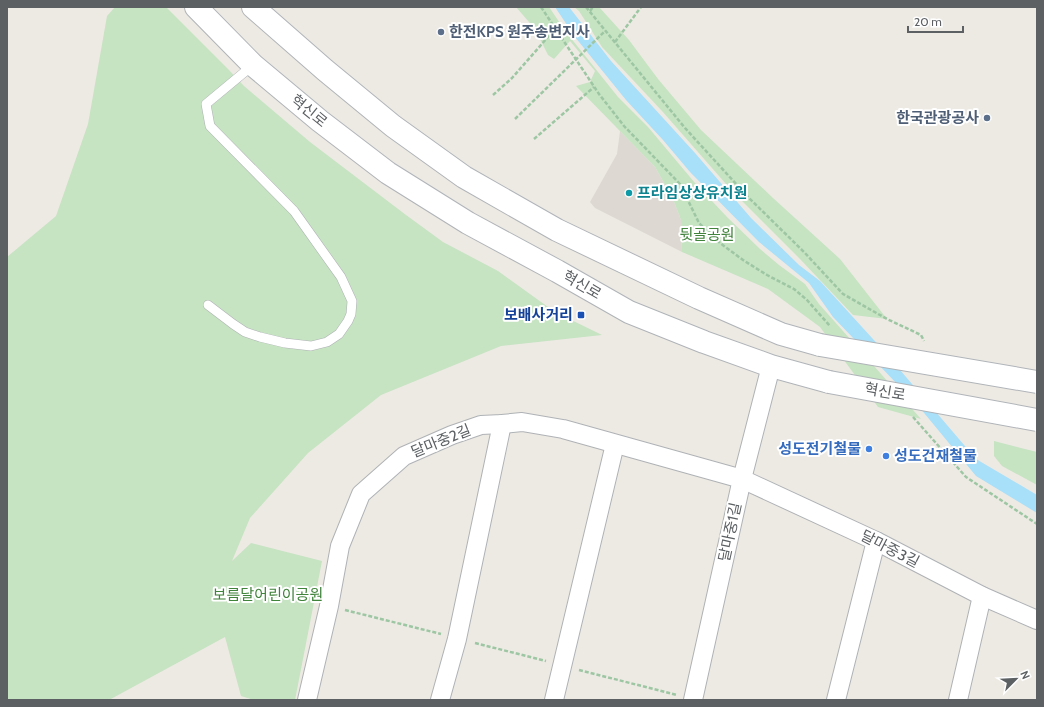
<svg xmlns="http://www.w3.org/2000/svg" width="1044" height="707" font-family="Cabin,'Noto Sans KR',sans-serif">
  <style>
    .education { fill: #ddd9d2 }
    .green { fill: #c6e3c2 }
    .water { fill: #a8dff9 }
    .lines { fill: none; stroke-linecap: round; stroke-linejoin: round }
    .lane-casing { stroke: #afb2b5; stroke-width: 10 }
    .street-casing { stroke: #afb2b5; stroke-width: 20 }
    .secondary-casing { stroke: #b0b4b8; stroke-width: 24 }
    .path { stroke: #9dc6a3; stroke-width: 2.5; stroke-dasharray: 4 2; stroke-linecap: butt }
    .lane { stroke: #fff; stroke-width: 9 }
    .street { stroke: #fff; stroke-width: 18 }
    .secondary { stroke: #fff; stroke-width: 22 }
    .secondary-bridge-casing { stroke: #b0b4b8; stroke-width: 24; stroke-linecap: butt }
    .secondary-bridge { stroke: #fff; stroke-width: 22 }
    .service-dot { fill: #5c6f8a; stroke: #fff; stroke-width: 1.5 }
    .culture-dot { fill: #0f9aa8; stroke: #fff; stroke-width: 1.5 }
    .transit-dot { fill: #1a4fb4; stroke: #fff; stroke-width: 1.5 }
    .shop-dot { fill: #3f7fe0; stroke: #fff; stroke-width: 1.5 }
    .labels { text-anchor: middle; stroke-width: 4; stroke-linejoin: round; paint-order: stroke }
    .service-label { font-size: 15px; font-weight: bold; fill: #4e5e75; stroke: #fff; text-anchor: start }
    .street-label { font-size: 15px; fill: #5c6063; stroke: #fff }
    .culture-label { font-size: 15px; font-weight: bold; fill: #0d838f; stroke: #fff; text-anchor: start }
    .park-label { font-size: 15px; fill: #40833b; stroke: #fff }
    .transit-label { font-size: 15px; font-weight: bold; fill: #164399; stroke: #fff; text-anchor: end }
    .shop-label { font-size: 15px; font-weight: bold; fill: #366cbe; stroke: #fff; text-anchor: end }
  </style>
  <rect width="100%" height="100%" fill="#edeae4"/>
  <polygon class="education" points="620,131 655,167 673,199 681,220 682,252 595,208 590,202 617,154"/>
  <g class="green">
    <polygon points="115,7 166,7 228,69 244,86 310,142 406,215 443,242 498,271 555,312 602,335 501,346 381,395 308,453 250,518 232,561 251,543 322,561 295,700 254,700 241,696 225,637 109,700 7,700 7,257 56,216 88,124 107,16"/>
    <polygon points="516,7 549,7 566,32 618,97 648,127 695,183 727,217 760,249 779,265 805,284 819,304 921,419 878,407 820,327 768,289 682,252 681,220 673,199 655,167 576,86 590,82 595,71 570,41 554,59 548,55 535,29"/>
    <polygon points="574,7 599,7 629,40 658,79 701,130 773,198 840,259 887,319 853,315 800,259 733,192 662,111 602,47 579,11"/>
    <polygon points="994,441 1037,452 1037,485 1002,466 994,456"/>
  </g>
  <polygon class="water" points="555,7 569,7 611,61 695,153 751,218 799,265 820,281 883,350 976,459 1037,495 1037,513 976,476 920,408 833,317 809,283 759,242 690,172 663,140 626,100 575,37"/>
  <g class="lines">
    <g class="lane-casing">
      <polyline id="lane" points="208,305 233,324 245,332 260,337 285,343 311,346 327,342 339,334 348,321 351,314 352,301 341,277 294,211 210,126 206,104 253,65"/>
    </g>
    <g class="street-casing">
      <g id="street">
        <polyline points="307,700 329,606 340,546 361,494 404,456 452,435 481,425 502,424 522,422 563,429 742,479 876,541 982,596 1037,620"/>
        <polyline points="440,700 457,639 502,424"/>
        <polyline points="554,700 615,444"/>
        <polyline points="693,700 742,479 771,366"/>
        <polyline points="836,700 876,541"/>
        <polyline points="958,700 982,596"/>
      </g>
    </g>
    <g class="secondary-casing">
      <g id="secondary">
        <polyline points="196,7 253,65 320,121 388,173 468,223 557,271 629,312 704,342 771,366 829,382"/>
        <polyline points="253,7 325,70 393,126 464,177 557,230 699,298 781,334 820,345"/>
      </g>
    </g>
    <g class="path">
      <polyline points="541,7 599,94 624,126 680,184 699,223 720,243 743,260 767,275 794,289 807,300 830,326"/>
      <polyline points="586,7 685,128 748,197 804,252 843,294 887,319 921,335 924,341"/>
      <polyline points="590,11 593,7"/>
      <polyline points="615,42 641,7"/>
      <polyline points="493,95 512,78 555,29"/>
      <polyline points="515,119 605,31"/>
      <polyline points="534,139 594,87"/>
      <polyline points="913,417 966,477 1037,524"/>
      <polyline points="345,610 441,634"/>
      <polyline points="475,643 546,661"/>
      <polyline points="579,670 677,695"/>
    </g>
    <use href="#lane" class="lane"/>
    <use href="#street" class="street"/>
    <use href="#secondary" class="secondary"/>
    <g class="secondary-bridge-casing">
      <g id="secondary-bridge">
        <polyline points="820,345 1037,382"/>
        <polyline points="829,382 1037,420"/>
      </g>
    </g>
    <use href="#secondary-bridge" class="secondary-bridge"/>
  </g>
  <g class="service-dot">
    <circle cx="441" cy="32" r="4"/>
    <circle cx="987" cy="118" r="4"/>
  </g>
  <circle class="culture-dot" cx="629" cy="193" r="4"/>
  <rect class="transit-dot" x="577" y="311" width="8" height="8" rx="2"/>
  <g class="shop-dot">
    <circle cx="869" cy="449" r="4"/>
    <circle cx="886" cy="456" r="4"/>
  </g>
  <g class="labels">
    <g class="service-label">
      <text x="449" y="37">한전KPS 원주송변지사</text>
      <text x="979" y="123" text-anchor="end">한국관광공사</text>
    </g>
    <g class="street-label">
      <text transform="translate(309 111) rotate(39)" y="5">혁신로</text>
      <text transform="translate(582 285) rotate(30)" y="5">혁신로</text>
      <text transform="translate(885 392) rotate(10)" y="5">혁신로</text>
      <text transform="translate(441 441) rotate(-22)" y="5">달마중2길</text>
      <text transform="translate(730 532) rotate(-78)" y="5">달마중1길</text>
      <text transform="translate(890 549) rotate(27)" y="5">달마중3길</text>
    </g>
    <g class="culture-label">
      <text x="637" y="198">프라임상상유치원</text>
    </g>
    <g class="park-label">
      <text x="707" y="240">뒷골공원</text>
      <text x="268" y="600">보름달어린이공원</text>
    </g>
    <g class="transit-label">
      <text x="573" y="320">보배사거리</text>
    </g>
    <g class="shop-label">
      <text x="861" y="454">성도전기철물</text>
      <text x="894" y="461" text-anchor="start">성도건재철물</text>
    </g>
  </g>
  <rect width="1044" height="707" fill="none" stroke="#5c6063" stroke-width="16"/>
  <g transform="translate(1016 679) rotate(66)" stroke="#ffffff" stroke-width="3" paint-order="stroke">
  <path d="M0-3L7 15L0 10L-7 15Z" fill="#5c6063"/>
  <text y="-6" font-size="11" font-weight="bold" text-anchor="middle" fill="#5c6063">N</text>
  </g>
  <path d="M908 26v6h55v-6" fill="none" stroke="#5c6063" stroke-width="2"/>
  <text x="914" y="26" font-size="12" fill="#5c6063" stroke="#ffffff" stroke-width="3" paint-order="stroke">20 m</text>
</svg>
